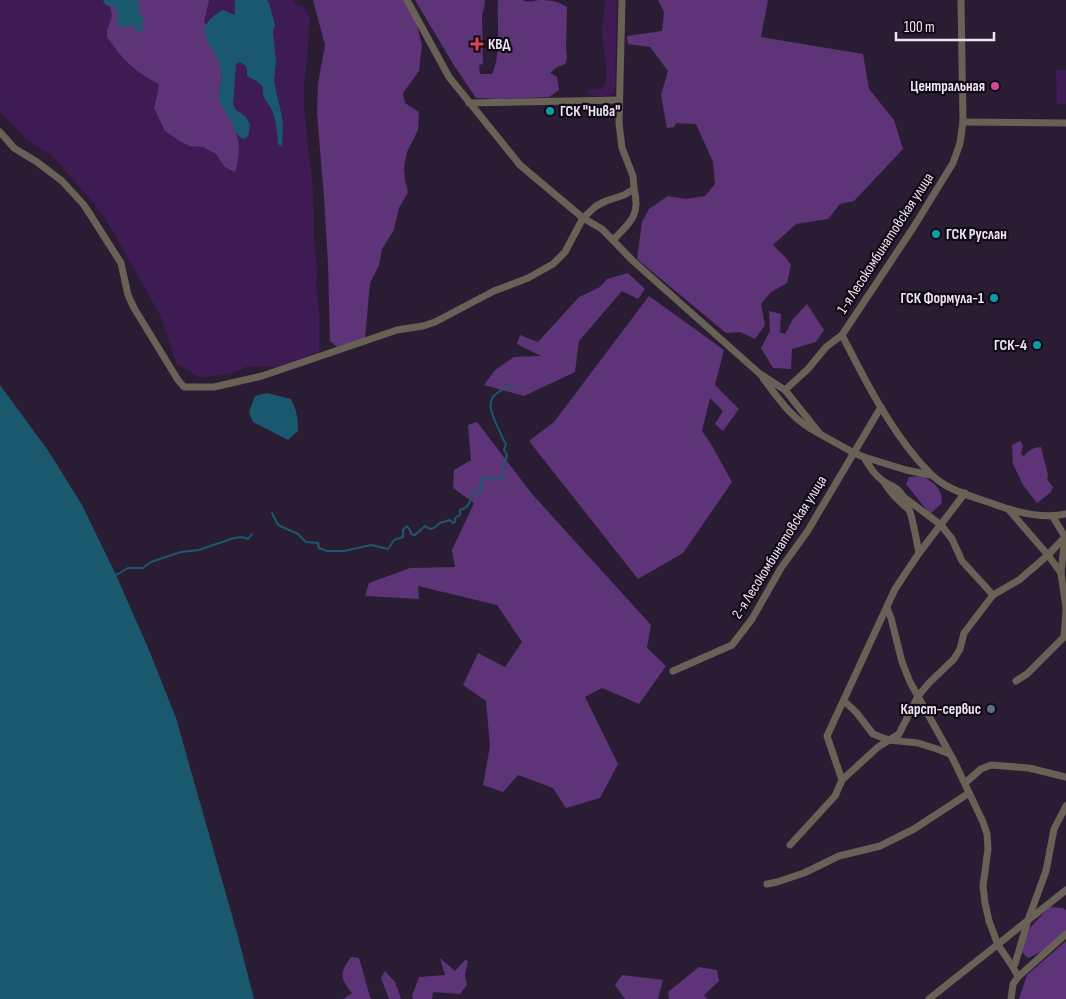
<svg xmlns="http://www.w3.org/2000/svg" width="1066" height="999" font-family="'Sofia Sans Condensed',sans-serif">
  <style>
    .green { fill: #3f1b54 }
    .forest { fill: #5d3478 }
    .water { fill: #1a586d }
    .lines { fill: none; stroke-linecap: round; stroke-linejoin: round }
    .stream { stroke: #1a586d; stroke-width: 2 }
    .minor { stroke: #696156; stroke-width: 7 }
    .health-dot { fill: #e0444e; stroke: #100a14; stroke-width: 2 }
    .hotel-dot { fill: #d1479c; stroke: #100a14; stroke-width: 2 }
    .culture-dot { fill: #0f9aa8; stroke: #100a14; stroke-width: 2 }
    .service-dot { fill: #5c6f8a; stroke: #100a14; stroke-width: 2 }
    .labels { text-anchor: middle; stroke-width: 4.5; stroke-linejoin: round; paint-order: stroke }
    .poi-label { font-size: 15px; font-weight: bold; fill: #ede5f4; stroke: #100a14; text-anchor: end }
    .street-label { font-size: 15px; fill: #ede5f4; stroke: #100a14 }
  </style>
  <rect width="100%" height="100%" fill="#2a1d33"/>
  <g class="green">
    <polygon points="0,0 293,0 294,3 303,6 310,18 307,59 304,84 304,108 313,191 314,244 317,266 316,286 319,312 319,352 281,367 249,366 231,373 200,378 176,363 160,315 107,221 88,196 54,158 26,139 4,116 0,110"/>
    <path d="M605,0H617L615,85L614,93C606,99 596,96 587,94L589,90L603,89C612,70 602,52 602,31C602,21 605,11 605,0Z"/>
    <polygon points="1056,70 1066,70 1066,104 1057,104"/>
  </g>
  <g class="forest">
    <path d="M103,0H209L204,22L207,25C202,41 217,53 221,68C223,78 218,90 219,99C220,104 226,111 229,116C239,135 242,151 235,172L225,167L216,154L203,147L189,146L178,140L165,131L154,108L157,96L159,85C153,80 145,77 139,72C126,63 116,50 107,37V31L112,16L110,6L106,5Z"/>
    <polygon points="313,0 405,0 416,22 422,45 419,71 403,93 405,103 419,112 418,130 407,152 404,167 405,180 408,192 399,208 394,230 382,249 379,265 370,283 365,338 337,347 330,341 328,263 324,198 317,113 318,84 325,45"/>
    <path d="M415,0H485L484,8L482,15L483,64L479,65L480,74H492C501,57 497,21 498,0H523C529,3 533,1 539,0C550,0 558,1 567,7L566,48L567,58L565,64L557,67L550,73L557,77L559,90L549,97L500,99L476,98L455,67Z"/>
    <polygon points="658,0 768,0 761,37 863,54 869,89 894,120 903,149 854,201 840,204 828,219 796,224 773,245 785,257 791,265 787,283 771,292 761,304 765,325 755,339 740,332 726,333 637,259 642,222 649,209 668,196 686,199 705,196 715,184 713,162 696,124 676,123 674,127 667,128 661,95 668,71 650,47 628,44 627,36 662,31 664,12"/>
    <polygon points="628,273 645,289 638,299 622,291 579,341 575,372 524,396 484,385 495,370 514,357 541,356 517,344 520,335 538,342 579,297 600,287 607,279"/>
    <polygon points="649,296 724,350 715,385 739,409 723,431 715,424 723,411 710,398 702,431 711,444 732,482 683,553 638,579 529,441 554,422"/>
    <polygon points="807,304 824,330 816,342 792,349 791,369 773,368 761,348 770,331 769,311 781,314 780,332 785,334 793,319"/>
    <polygon points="477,422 532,494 651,625 647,648 666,666 639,704 602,688 585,697 618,764 600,798 566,808 553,788 518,775 503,792 483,785 490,746 486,701 463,685 478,653 505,667 522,642 497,605 418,586 419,599 365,596 369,583 410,568 455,567 452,550 474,503 453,488 454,470 471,460 468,425"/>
    <path d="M1020,441L1023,445L1021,454L1024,456C1028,451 1033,447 1041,447L1048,475L1047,479L1053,487L1051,492L1037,503L1023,485L1013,464L1012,445Z"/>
    <path d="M923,476C935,484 942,488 942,503L930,514L906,484L909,477Z"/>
    <polygon points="1049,907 1063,908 1066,910 1066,930 1045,950 1028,958 1021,951 1029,929"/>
    <polygon points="1066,941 1066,999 1019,999 1027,975"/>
    <path d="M351,957L359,958L370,997L372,999H343L352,993C340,977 339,974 351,957Z"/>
    <polygon points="440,958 455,971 465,960 468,961 465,975 467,985 460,994 433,992 432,999 413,999 412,996 419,977 445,975"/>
    <polygon points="699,967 717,970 719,981 704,995 707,999 669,999 668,992"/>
    <polygon points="385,971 395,982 401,999 389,999 381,978"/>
    <polygon points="622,975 663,980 658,999 625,999 615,985"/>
  </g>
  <g class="water">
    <polygon points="103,0 138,0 139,5 138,11 144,20 142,23 143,31 141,33 138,32 132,25 121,27 116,22 118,19 115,6 106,5"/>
    <path d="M235,0H267L269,3L275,25L273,31L276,62L274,81L283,122L282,147L278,144C278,136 275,115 271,108C266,99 262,99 263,87C258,81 254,80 247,76V70L246,66L240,62L236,64L233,104L236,110L246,117L250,125L249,133L247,137L243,139C241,138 239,136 237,134C234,130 233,124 231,120C227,114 221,107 219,100C218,90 223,79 221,69C218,56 204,41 205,29C207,20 215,14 223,10L235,15Z"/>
    <polygon points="0,385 49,452 82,505 116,575 149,650 176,718 237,933 254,999 0,999"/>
    <path d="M267,393L291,399C297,411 298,418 298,431L288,440L253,422L249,412L255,396Z"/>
  </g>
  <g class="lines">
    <g class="stream">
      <path d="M272,513L278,525L298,534L306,542L318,543L319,548L327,551H344L371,545L388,549L394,540L403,537V530L407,526L410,530L411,534L415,535L425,526L430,529L434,528L440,523L450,520L453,523L455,522V518L460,515V510C470,508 470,500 473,492L483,491L480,483L485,477L499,480L502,477L507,455L504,450L506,444C502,439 502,435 499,430C495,420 484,403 496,394C500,390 508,387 513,385"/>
      <polyline points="116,575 128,568 143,568 151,562 181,552 199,550 234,538 242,537 248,539 252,534"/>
    </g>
    <g class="minor">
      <polyline points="407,0 449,77 520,165 583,218 602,229 633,261 760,374 785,390 820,434 854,453 864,457 906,470 931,475"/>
      <path d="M961,0L963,122L960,143L953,163L913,228L842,335C864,378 886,422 917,459C925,468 932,477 942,483C955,492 976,498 991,503C1014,512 1042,519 1066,514"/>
      <polyline points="469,103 619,100"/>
      <polyline points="963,122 1066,123"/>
      <polyline points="0,132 14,148 37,162 62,181 84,205 121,263 128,295 134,308 178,380 184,387 214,387 262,376 397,330 423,326 435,322 494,291 528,278 553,264 565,252 583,218 596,206 606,201 624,195 634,189 633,176 622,148 619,123 622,0"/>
      <path d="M613,240C630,223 641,215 634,189"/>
      <path d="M763,378C779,400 793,420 818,433"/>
      <polyline points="785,390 808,369 826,347 842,335"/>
      <path d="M864,457C868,465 875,475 883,481C888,485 895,486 899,491C912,505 915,535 919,553"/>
      <path d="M884,482C890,493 899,501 908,509"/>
      <polyline points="1009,510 1048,555 1061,573"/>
      <polyline points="1065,537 1061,573 1066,608"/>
      <polyline points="993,595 1019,580 1048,555 1065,537 1053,517"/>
      <polyline points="887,608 891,618 902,662 910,682 954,761 983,822 987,834 988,849 983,886 985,903 989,921 998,945 1013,967 1018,977"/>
      <polyline points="673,671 732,645 752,619 781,568 807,532 881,407"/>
      <polyline points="1016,681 1027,674 1064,637 1066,610"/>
      <polyline points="844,701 856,712 873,734 889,740 918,743 937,749 950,754"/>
      <polyline points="842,780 878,747 899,734 918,696 929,683 954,659 960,649 964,633 993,595 962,561 952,539 941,525 905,498"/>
      <polyline points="965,783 981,769 991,765 1029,768 1066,777"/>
      <polyline points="790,845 835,796 842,780 827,736 895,589 919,553 965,493"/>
      <polyline points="767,884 777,882 804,873 839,856 880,846 914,829 969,793"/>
      <polyline points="1013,967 1015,964 1028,920 1046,871 1054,829 1066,806"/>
      <polyline points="929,999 1066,890"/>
      <polyline points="1011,999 1013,984 1018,977 1066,934"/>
    </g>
  </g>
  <path class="health-dot" d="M474.5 36.5h5v5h5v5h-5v5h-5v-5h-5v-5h5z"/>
  <circle class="hotel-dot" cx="995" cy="86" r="5"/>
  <g class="culture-dot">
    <circle cx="550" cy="111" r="5"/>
    <circle cx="936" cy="234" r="5"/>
    <circle cx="994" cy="298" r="5"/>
    <circle cx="1037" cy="345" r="5"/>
  </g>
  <circle class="service-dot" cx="991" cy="709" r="5"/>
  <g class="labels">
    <g class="poi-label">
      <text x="488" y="49" text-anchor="start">КВД</text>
      <text x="985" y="91">Центральная</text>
      <text x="560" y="116" text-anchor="start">ГСК "Нива"</text>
      <text x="946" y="239" text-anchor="start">ГСК Руслан</text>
      <text x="984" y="303">ГСК Формула-1</text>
      <text x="1027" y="350">ГСК-4</text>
      <text x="981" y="714">Карст-сервис</text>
    </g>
    <g class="street-label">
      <text transform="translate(885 243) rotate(-57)" y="5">1-я Лесокомбинатовская улица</text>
      <text transform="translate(779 547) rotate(-58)" y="5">2-я Лесокомбинатовская улица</text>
    </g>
  </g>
  <path d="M896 32v8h98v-8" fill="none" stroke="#ede5f4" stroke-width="2.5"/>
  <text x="904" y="32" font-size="15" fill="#ede5f4" stroke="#100a14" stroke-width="4" paint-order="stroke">100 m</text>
</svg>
